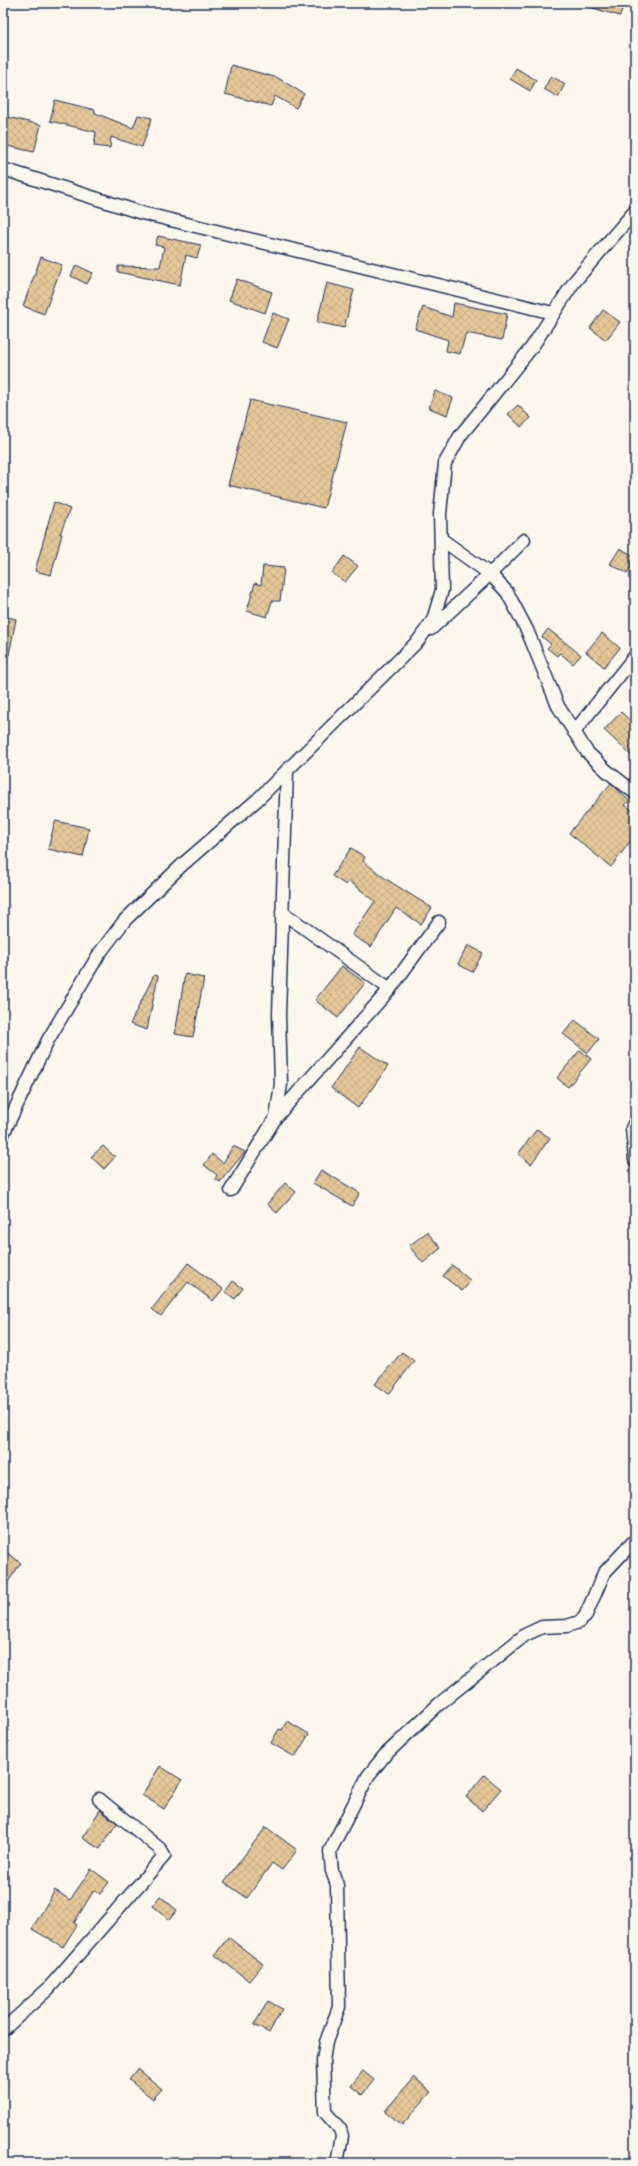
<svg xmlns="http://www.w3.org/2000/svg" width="638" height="2166" font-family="Mali,sans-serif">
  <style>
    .building { fill: url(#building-cross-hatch); stroke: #1b2f5e }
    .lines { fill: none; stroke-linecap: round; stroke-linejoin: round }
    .street-casing { stroke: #1b2f5e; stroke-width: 15 }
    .street { stroke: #fbf7ec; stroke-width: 12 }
  </style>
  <defs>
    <pattern id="building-cross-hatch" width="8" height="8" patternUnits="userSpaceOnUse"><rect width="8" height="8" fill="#e5c798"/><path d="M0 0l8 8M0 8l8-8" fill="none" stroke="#c4ab85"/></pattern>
  </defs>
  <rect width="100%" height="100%" fill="#fbf7ec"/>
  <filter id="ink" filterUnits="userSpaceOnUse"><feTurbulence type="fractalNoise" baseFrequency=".025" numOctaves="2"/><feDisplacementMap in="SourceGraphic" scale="8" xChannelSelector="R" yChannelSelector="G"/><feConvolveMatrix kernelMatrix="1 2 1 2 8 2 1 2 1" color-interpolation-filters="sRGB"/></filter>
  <g filter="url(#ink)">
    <g class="building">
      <polygon points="587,3 624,3 620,16 586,6"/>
      <polygon points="231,65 278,78 304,94 296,108 275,96 271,106 225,94"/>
      <polygon points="516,68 536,80 530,91 510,79"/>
      <polygon points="551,76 565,84 558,97 544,89"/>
      <polygon points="55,100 95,110 95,113 133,128 138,115 152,118 142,147 111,137 110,148 94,146 96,132 50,121"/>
      <polygon points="3,116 41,125 34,152 3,145"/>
      <polygon points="158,236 201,245 197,258 186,255 180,285 118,272 118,266 160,267 164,247 155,245"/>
      <polygon points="41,257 62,265 44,314 23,306"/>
      <polygon points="76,265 93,273 87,284 71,276"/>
      <polygon points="237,279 272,292 265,313 229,300"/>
      <polygon points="327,283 354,290 344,328 317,322"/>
      <polygon points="454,303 507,314 502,340 466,333 460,354 446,351 448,340 415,329 423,307 452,317"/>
      <polygon points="603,310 620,322 606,340 590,328"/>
      <polygon points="273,313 289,319 277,348 262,342"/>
      <polygon points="435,391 453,398 447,415 429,408"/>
      <polygon points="250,400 347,422 324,508 228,485"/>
      <polygon points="518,405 531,418 521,427 508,414"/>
      <polygon points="54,502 70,509 60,534 62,534 51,575 35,571"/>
      <polygon points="620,548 635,557 627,573 610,564"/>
      <polygon points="344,556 358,566 345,582 332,573"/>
      <polygon points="263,566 284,568 280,601 272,601 267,617 247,611 255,583 261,585"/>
      <polygon points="3,616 16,619 9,655 3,655"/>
      <polygon points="548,629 581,655 573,664 560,653 557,656 547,648 551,644 542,637"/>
      <polygon points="602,633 620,648 604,667 586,652"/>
      <polygon points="621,712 635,725 635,759 604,730"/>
      <polygon points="611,783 629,801 625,805 635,813 635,835 611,867 569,833"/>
      <polygon points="55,821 89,828 83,857 48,849"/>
      <polygon points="351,848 365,857 363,861 386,879 432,908 421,924 396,908 371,947 352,935 375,901 349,881 346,885 332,876"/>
      <polygon points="468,945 483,953 472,972 458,964"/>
      <polygon points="342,966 365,983 338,1018 315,1000"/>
      <polygon points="185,974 204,978 193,1037 175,1034"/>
      <polygon points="154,975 158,976 147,1030 130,1024"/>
      <polygon points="575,1020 599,1039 588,1053 563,1034"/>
      <polygon points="360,1047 388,1066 358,1108 331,1088"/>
      <polygon points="580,1050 591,1059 568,1087 557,1078"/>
      <polygon points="537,1129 550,1138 531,1164 518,1154"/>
      <polygon points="103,1146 115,1157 104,1169 91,1157"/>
      <polygon points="233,1146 245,1152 220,1182 215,1179 217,1175 204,1165 212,1154 223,1163"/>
      <polygon points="321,1170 360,1193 352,1206 313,1183"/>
      <polygon points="285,1183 296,1192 277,1213 267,1204"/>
      <polygon points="427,1232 441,1248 423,1263 409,1246"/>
      <polygon points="188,1263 223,1289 213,1301 188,1282 161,1316 152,1309"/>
      <polygon points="452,1265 471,1281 462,1291 443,1276"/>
      <polygon points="233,1281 243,1288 235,1299 225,1292"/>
      <polygon points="402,1352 414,1361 389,1394 375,1384"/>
      <polygon points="3,1550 21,1563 3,1589"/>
      <polygon points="287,1721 309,1734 295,1757 271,1743 279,1729 282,1730"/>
      <polygon points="160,1766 182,1780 164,1809 142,1795"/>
      <polygon points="484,1775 501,1789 482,1811 466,1797"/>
      <polygon points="100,1810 117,1823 100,1849 82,1838"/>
      <polygon points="266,1827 297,1850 282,1870 272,1863 247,1898 224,1882"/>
      <polygon points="91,1869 109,1882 100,1894 94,1890 74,1923 77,1925 63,1947 32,1929 55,1890 70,1900"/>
      <polygon points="160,1896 177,1910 169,1920 152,1906"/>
      <polygon points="228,1937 263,1964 249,1981 215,1955"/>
      <polygon points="268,2001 282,2009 269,2033 254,2025"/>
      <polygon points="138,2069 162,2089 153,2099 129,2080"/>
      <polygon points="363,2071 374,2080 362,2095 351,2086"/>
      <polygon points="414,2077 431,2092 402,2125 385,2111"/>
    </g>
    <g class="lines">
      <g class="street-casing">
        <g id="street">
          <polyline points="3,169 142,213 553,313"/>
          <polyline points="441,539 490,574 507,592 527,630 558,706 587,752 607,771 635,793"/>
          <polyline points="431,629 490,574 524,540"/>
          <polyline points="574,732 635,656"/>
          <polyline points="282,912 390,989"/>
          <polyline points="276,1117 390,989 439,922"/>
          <polyline points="635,1122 632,1128 635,1160"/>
          <polyline points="3,1134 48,1040 99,954 125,920 182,865 257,800 418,641 433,620 442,590 440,514 445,463 460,436 532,347 574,282 635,211"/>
          <polyline points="231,1190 276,1117 281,1084 279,1014 287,770"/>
          <polyline points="3,2030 48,1989 164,1856 160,1849 99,1799"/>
          <polyline points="337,2163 342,2136 340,2129 325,2112 323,2061 326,2042 339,2007 337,1885 332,1871 330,1851 368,1776 385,1755 439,1704 525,1635 542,1627 567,1626 579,1622 585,1617 604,1573 635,1540"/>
        </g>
      </g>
      <use href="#street" class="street"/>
    </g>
  </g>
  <rect width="638" height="2166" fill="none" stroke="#fbf7ec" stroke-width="16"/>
  <rect x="8" y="8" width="622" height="2150" fill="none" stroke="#1b2f5e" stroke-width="1.5" filter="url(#ink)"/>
</svg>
